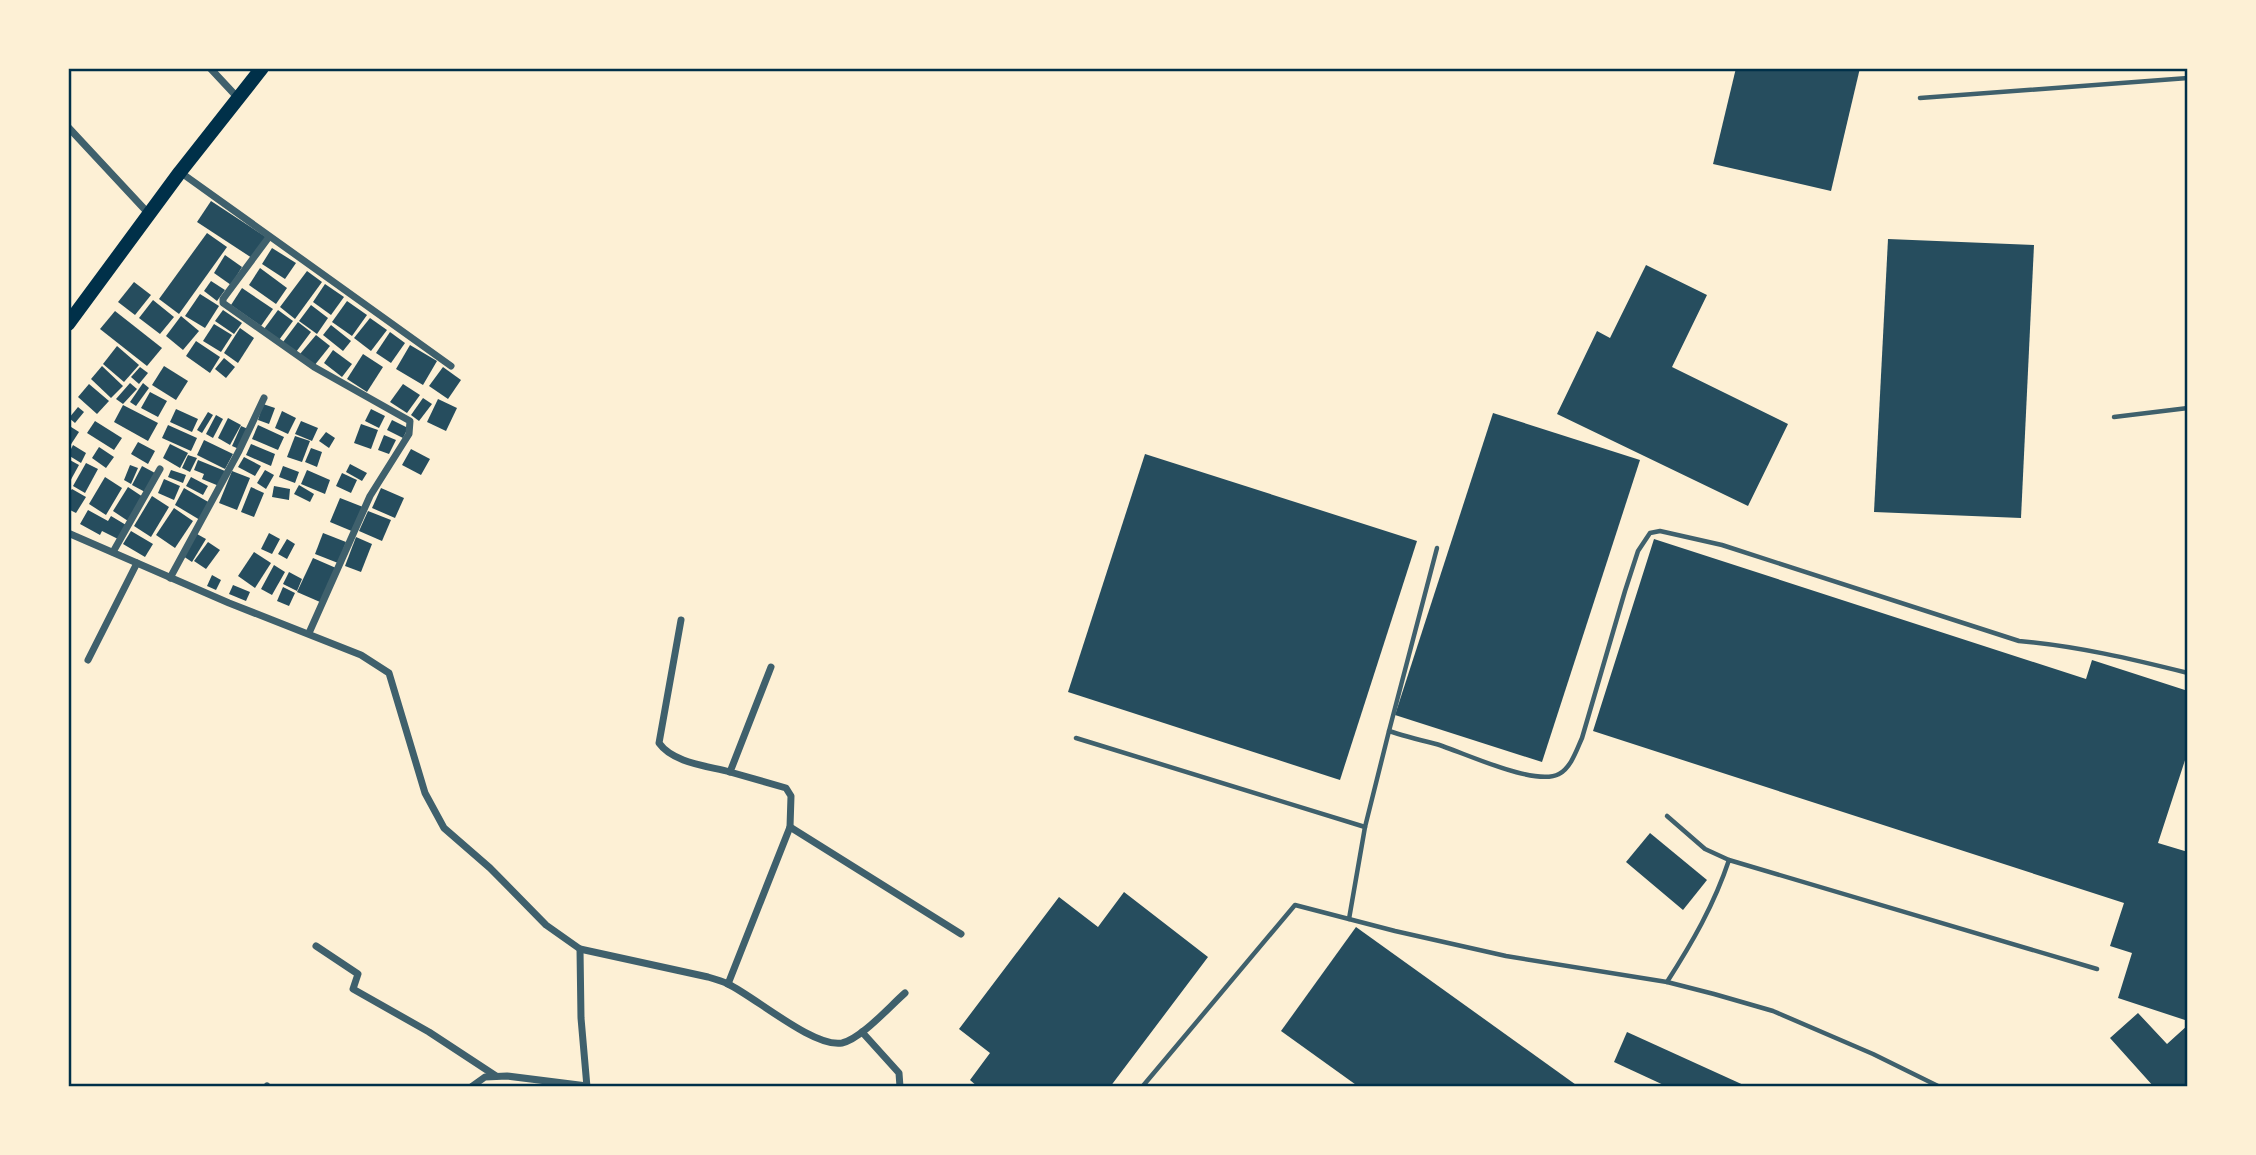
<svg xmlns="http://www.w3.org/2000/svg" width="2256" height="1155" font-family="'Open Sans',sans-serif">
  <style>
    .building { fill: #264d5e }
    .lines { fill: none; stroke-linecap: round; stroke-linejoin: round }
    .service { stroke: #3f606c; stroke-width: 4.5 }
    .minor { stroke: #3f606c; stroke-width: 7 }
    .primary { stroke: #003049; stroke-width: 14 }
    .neatline { fill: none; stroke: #003049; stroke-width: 2.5 }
  </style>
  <rect width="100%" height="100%" fill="#fdf0d5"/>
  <g class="building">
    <polygon points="1736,68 1860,68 1831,191 1713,164"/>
    <polygon points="211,201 266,237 252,258 197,222"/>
    <polygon points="207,233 227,247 179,314 159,299"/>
    <polygon points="1888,239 2034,245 2021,518 1874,512"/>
    <polygon points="272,248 296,263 285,279 262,264"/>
    <polygon points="225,255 242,267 231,285 214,273"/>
    <polygon points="1646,265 1707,295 1672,367 1788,424 1748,506 1557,414 1597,331 1610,338"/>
    <polygon points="260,268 287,288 276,304 249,285"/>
    <polygon points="307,271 322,282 295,319 280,307"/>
    <polygon points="211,281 225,290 217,301 204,291"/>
    <polygon points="134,282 151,295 135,315 118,302"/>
    <polygon points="325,284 344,297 331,315 313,302"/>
    <polygon points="242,288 273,309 261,326 231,305"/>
    <polygon points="200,294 219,306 205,328 185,316"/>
    <polygon points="153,300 174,317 160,334 139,318"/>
    <polygon points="347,301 367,315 352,336 332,322"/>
    <polygon points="311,305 328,318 317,334 299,321"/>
    <polygon points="223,310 242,323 234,334 215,321"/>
    <polygon points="278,310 293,321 279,340 264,329"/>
    <polygon points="115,311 162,348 147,366 100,329"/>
    <polygon points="181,316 199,331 183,350 166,336"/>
    <polygon points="370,318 387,330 371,351 354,338"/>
    <polygon points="298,322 311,332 296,352 283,342"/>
    <polygon points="214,324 232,335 221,352 203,341"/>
    <polygon points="331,325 351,341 343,351 323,335"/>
    <polygon points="240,328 254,338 238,363 224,353"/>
    <polygon points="390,332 405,343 391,363 376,353"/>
    <polygon points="316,335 330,346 314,366 300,354"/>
    <polygon points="196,341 220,357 210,373 186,356"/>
    <polygon points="410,345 437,361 423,385 396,369"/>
    <polygon points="117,346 139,365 124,382 103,364"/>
    <polygon points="333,350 352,364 342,377 324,363"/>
    <polygon points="363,354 383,367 367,392 347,379"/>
    <polygon points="224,358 235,367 226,378 215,369"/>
    <polygon points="102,366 123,386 111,398 91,379"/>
    <polygon points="164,366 188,381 176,400 152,385"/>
    <polygon points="140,367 148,373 139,384 131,377"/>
    <polygon points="443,367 461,380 448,399 429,386"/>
    <polygon points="130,383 137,389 123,404 116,399"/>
    <polygon points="143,383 149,388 136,406 130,402"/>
    <polygon points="89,384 109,401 97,414 78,397"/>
    <polygon points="403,384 420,395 407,413 390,402"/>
    <polygon points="150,392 167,401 158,417 141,408"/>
    <polygon points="423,398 432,404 419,421 411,415"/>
    <polygon points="438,399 457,408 446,431 427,422"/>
    <polygon points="263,404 275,408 269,424 258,420"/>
    <polygon points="123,405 158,423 148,441 114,422"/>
    <polygon points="78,407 84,412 75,423 69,418"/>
    <polygon points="176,409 198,419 192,432 170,422"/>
    <polygon points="371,409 385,416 379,428 365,421"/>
    <polygon points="282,411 296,418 288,434 275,428"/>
    <polygon points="208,412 213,415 202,433 197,430"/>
    <polygon points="1493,413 1640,460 1542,762 1395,715"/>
    <polygon points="216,415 223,419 213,438 206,434"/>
    <polygon points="228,418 241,425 230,445 218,438"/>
    <polygon points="392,420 408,428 403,438 387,430"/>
    <polygon points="95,421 122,438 114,450 87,433"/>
    <polygon points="301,421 318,428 312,441 295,434"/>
    <polygon points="361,424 378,430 371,449 354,443"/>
    <polygon points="68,425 79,432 68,449"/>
    <polygon points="168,425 197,438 191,451 162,438"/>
    <polygon points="258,425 284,437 278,450 252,439"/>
    <polygon points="241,426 248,429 239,449 232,446"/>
    <polygon points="326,432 335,438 329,448 319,441"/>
    <polygon points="384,435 396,440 389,454 378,450"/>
    <polygon points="295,436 310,441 302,462 287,457"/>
    <polygon points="204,440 233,454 225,469 197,455"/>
    <polygon points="138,442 155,451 148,464 131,454"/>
    <polygon points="170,444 188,453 180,468 163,458"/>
    <polygon points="251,444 275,454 271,466 246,455"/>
    <polygon points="73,445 86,453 81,463 68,455"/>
    <polygon points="99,447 114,457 106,468 92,458"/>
    <polygon points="311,448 322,452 317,467 305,462"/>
    <polygon points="411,449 430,459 421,475 402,465"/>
    <polygon points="1145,454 1417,541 1340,780 1068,692"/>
    <polygon points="188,455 197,458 190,472 182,468"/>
    <polygon points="244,457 261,466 255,476 238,467"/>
    <polygon points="68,459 79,465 68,485"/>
    <polygon points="198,460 225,471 219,486 202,479 204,474 194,470"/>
    <polygon points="86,463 98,469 85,493 73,486"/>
    <polygon points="350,464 367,473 362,481 346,472"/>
    <polygon points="130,465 138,468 131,484 124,480"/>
    <polygon points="142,466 155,473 145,492 132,485"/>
    <polygon points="283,466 299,472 295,483 279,477"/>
    <polygon points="171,470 186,475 183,483 168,477"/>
    <polygon points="265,470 274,475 266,489 257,483"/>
    <polygon points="307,470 330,480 325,494 301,484"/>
    <polygon points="232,471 250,478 237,510 219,503"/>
    <polygon points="342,473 357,480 351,493 336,486"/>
    <polygon points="105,477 122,488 106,515 89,504"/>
    <polygon points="191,477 208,486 203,495 186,486"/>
    <polygon points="164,479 180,486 174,500 158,493"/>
    <polygon points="299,485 314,494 310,502 294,494"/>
    <polygon points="274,486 290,489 289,500 272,497"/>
    <polygon points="128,487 143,497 128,521 113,511"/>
    <polygon points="251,487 264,493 254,517 241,512"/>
    <polygon points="184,488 210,503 200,520 175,505"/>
    <polygon points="381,488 404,498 395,518 372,508"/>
    <polygon points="72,489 86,497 76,513 68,509 68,494"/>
    <polygon points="152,496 169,507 151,537 134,526"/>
    <polygon points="340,498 363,507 354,532 330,522"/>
    <polygon points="174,508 193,521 175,548 156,535"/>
    <polygon points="88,510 108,521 111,516 126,525 118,539 102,531 100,535 80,524"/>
    <polygon points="368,511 391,520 382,541 359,531"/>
    <polygon points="131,531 153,544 145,557 123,544"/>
    <polygon points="269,533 280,539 272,554 261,549"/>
    <polygon points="323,533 346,542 338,563 315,554"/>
    <polygon points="197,534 206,539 192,562 183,556"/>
    <polygon points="356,537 372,544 361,572 345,566"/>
    <polygon points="287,539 295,544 287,559 278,554"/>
    <polygon points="1654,539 2086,679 2092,660 2188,691 2188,751 2158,843 2188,852 2188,1021 2118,998 2132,953 2110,946 2124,903 1593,731"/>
    <polygon points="208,542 220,550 206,569 194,561"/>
    <polygon points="254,552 271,563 255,588 238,576"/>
    <polygon points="313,558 336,568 320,602 297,592"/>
    <polygon points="274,565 285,572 272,595 261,589"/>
    <polygon points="289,572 302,579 297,591 283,584"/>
    <polygon points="212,575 221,580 216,590 207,586"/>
    <polygon points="233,585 250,592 246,601 229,594"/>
    <polygon points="283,587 295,593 289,606 277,601"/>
    <polygon points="1650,833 1707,880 1683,910 1626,862"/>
    <polygon points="1124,892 1208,957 1110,1087 978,1087 970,1080 990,1053 959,1029 1059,897 1098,927"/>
    <polygon points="1356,927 1579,1087 1359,1087 1281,1031"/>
    <polygon points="2138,1013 2167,1044 2188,1025 2188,1087 2154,1087 2110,1038"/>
    <polygon points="1627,1032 1748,1087 1668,1087 1614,1062"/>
  </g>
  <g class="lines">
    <g class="service">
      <polyline points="1920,98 2188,78"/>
      <polyline points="2114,417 2188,408"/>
      <polyline points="1389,731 1437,548"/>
      <polyline points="1076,738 1365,827"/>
      <polyline points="1667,816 1705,849 1729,860"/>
      <path d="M1349,919L1365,827L1389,731C1404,736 1420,740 1436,744C1463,752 1535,787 1559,774C1571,768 1577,749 1582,738L1625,591L1638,551L1650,533L1660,531L1722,545L2019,641C2077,646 2132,659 2188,673"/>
      <path d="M1667,982C1692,943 1714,905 1729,860L2097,969"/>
      <polyline points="1142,1087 1295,905 1395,931 1506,956 1667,982 1714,994 1773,1011 1873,1054 1940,1087"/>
    </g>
    <g class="minor">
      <polyline points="210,68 238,98"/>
      <polyline points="68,127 149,214"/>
      <polyline points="180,172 451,366"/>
      <polyline points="269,237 223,299 223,303 314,367 410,421 409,434 370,496 309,633"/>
      <polyline points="68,533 229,603 361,655 389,673 425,793 444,828 490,868 546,925 580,949 581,1018 587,1087"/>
      <polyline points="113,552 160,469"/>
      <polyline points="170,578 239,451 264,398"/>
      <path d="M681,620L659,743C673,763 708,766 730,772"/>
      <polyline points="88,660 137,563"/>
      <polyline points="790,827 961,934"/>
      <polyline points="316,946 358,974 353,989 429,1032 496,1076"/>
      <path d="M580,949L708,977C715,979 722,981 728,984C755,997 814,1048 842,1043C861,1039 890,1006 905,993"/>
      <polyline points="728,984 790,827 791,796 786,788 730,772 771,667"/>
      <polyline points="862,1032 899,1073 900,1087"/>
      <polyline points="267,1086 268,1087"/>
      <polyline points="471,1087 485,1077 507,1076 587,1086"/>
    </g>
    <polyline class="primary" points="68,324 180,172 262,68"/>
  </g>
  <rect width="2256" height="1155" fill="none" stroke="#fdf0d5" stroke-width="140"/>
  <rect x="70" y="70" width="2116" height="1015" class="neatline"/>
</svg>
